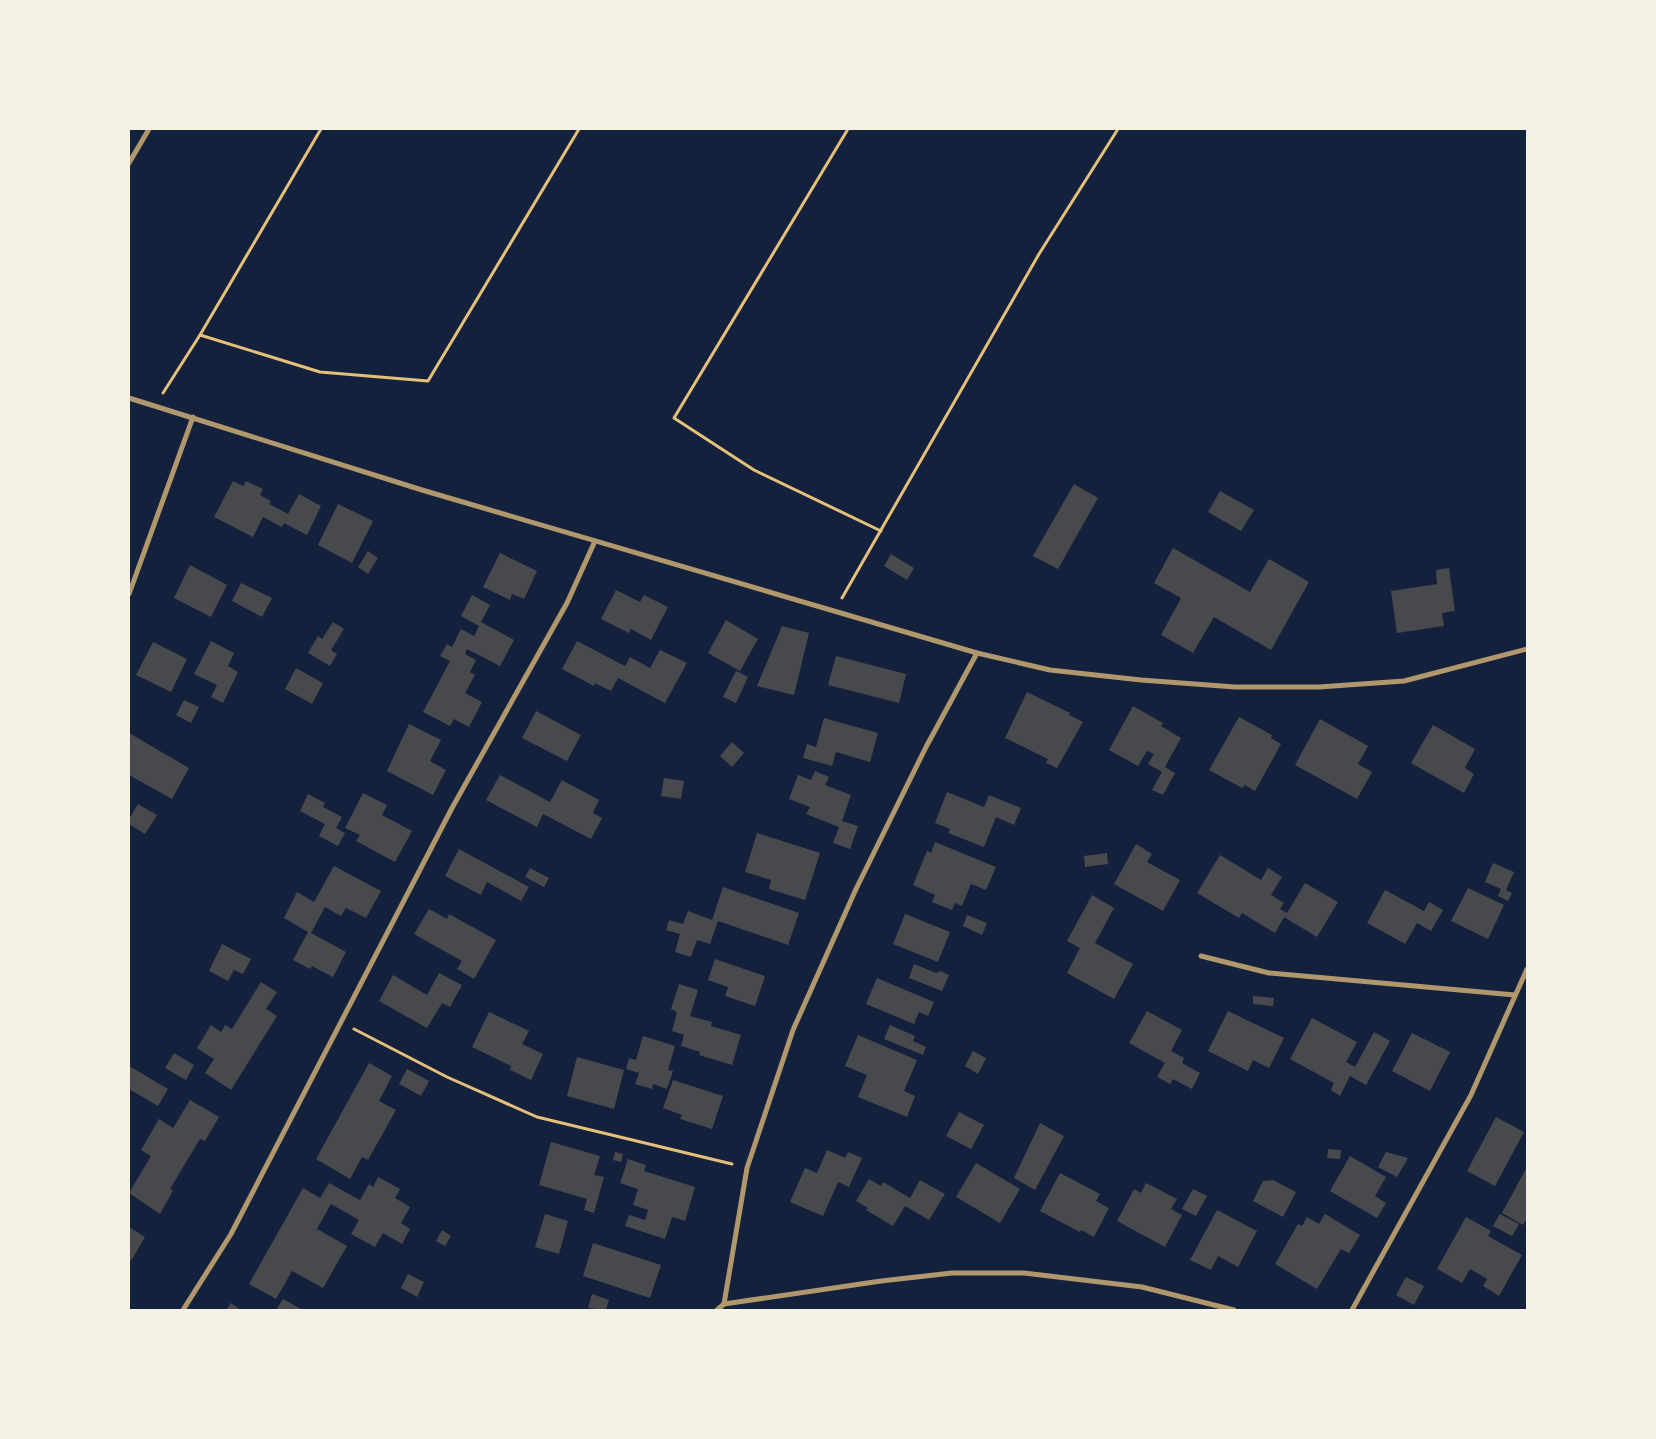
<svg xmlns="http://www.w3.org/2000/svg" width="1656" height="1439" font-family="'Source Sans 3',sans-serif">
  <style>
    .building { fill: #48494c }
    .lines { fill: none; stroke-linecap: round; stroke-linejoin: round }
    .path { stroke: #e5c07b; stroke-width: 3 }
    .minor { stroke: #b1986c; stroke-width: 5 }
  </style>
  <rect width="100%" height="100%" fill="#14213d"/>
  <g class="building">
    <polygon points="233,481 243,486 246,481 263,489 260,495 271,501 269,504 288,514 299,494 321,506 307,535 284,523 282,527 263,517 253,537 214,517"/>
    <polygon points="1074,484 1098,498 1058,569 1033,556"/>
    <polygon points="1220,491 1254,510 1241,531 1208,512"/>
    <polygon points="338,504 373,521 352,563 318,545"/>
    <polygon points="1173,548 1250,592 1269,559 1309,582 1271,650 1214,617 1193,653 1161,635 1181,598 1154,583"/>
    <polygon points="368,551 378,558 368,574 358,567"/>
    <polygon points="500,553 537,571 524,599 512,594 510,600 483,587"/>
    <polygon points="891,554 914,568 907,580 884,566"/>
    <polygon points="190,565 227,585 211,617 174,598"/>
    <polygon points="1449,568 1455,611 1442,613 1444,626 1397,633 1391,591 1437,584 1436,570"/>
    <polygon points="241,583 272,598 262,617 232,601"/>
    <polygon points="616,590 640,602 644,595 668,607 651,640 631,629 629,633 601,619"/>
    <polygon points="472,595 490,605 481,622 514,640 500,666 467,649 465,654 476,660 470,672 475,675 465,693 482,702 469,727 454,719 450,726 423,712 450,661 440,656 447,644 452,647 461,629 474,636 479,626 461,616"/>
    <polygon points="726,620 758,639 740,671 708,653"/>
    <polygon points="333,622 344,629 331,650 337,654 330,666 308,653 318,636 322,639"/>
    <polygon points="782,626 809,633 794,695 757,686"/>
    <polygon points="211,641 234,653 228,666 238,672 223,703 211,697 217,685 194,674"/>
    <polygon points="577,641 625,666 630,657 650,668 660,650 687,663 665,703 618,678 611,691 595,683 594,686 562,669"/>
    <polygon points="153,642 187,659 171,692 136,675"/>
    <polygon points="836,656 906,674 899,703 828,685"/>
    <polygon points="296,668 323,683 312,704 285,689"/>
    <polygon points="736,671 748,677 736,703 723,697"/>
    <polygon points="1027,692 1070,713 1069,715 1083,722 1057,768 1046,763 1048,759 1005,738"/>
    <polygon points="184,700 199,707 191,723 176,715"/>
    <polygon points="1133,706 1163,723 1161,726 1181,738 1165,767 1175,773 1163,795 1152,790 1162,772 1148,764 1154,754 1147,751 1138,766 1109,750"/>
    <polygon points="536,711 581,735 567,761 522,738"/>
    <polygon points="1239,717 1272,735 1271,738 1281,744 1255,791 1245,785 1242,788 1209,770"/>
    <polygon points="824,718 878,733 870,762 836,752 832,766 803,758 807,744 816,747"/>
    <polygon points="1320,719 1368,746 1358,764 1372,772 1357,799 1295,765"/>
    <polygon points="409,724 441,740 430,761 446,770 433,795 387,771"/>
    <polygon points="1433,725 1475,749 1465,768 1474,774 1464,793 1411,763"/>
    <polygon points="129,733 189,768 172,799 129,775"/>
    <polygon points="732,742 744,753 732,767 720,756"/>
    <polygon points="815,771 829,777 825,785 851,795 842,821 858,826 850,849 833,843 839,827 806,814 810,807 789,799 798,775 811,780"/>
    <polygon points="500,775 550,802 562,780 599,800 593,813 602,818 591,839 543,814 537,827 486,800"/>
    <polygon points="664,778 684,781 681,799 661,796"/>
    <polygon points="947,792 984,807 989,795 1021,808 1014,825 996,817 984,847 948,833 950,829 935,823"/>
    <polygon points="363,793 387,805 382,815 412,831 395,862 356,841 360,835 345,828"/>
    <polygon points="308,794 325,803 323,807 342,817 336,828 345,833 338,846 319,836 325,824 300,811"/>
    <polygon points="138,804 157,815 145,834 129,824 129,819"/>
    <polygon points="757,833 820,853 805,900 769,889 771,880 745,872"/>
    <polygon points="935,842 996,867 986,890 971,884 962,906 955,903 952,910 932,902 935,895 913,885 927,851 931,853"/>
    <polygon points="1136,844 1152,854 1147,862 1180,880 1163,911 1114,884"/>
    <polygon points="459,849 529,887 521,901 487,882 481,895 445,876"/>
    <polygon points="1107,853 1108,864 1085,867 1084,856"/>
    <polygon points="1220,855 1261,880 1268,868 1282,877 1271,895 1284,903 1280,909 1287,913 1305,883 1338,902 1317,937 1284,917 1275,933 1242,913 1239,918 1197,893"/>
    <polygon points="1493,863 1514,872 1506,890 1512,893 1508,901 1498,896 1501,889 1485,882"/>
    <polygon points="334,866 381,891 366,918 346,908 341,916 325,907 311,933 346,952 333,977 312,966 310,969 293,960 308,932 284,918 297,892 314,902"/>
    <polygon points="530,868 549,878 544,887 525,877"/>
    <polygon points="723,887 799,913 788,945 718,921 710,944 697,940 691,957 675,952 680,934 666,930 669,920 683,924 688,911 712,920"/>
    <polygon points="1468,888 1504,905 1488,939 1451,921"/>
    <polygon points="1385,890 1424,911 1429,902 1443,910 1431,931 1417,923 1405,944 1367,923"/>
    <polygon points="1092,895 1114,908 1095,943 1133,964 1114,999 1067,973 1080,948 1067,941"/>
    <polygon points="429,909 447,919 449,914 496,940 474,979 457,969 462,961 414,934"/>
    <polygon points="905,914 950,932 938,962 893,944"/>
    <polygon points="967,915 987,923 982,935 963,926"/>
    <polygon points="222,944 251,959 243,974 234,970 228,981 209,971"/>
    <polygon points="715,959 765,976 755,1006 725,996 728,987 708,980"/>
    <polygon points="914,964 936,973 941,971 949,975 942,991 909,978"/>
    <polygon points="439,973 462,985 450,1007 442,1003 427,1028 379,1001 393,975 427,995"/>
    <polygon points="877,978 934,1002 928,1016 919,1012 914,1024 866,1004"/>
    <polygon points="261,982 277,992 266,1009 277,1016 231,1090 205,1073 214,1059 197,1048 211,1025 221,1032 225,1025 232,1029"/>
    <polygon points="679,984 698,990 690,1016 712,1022 711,1026 741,1035 732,1065 699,1055 700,1052 681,1046 684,1035 672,1031 677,1012 671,1009"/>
    <polygon points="1253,996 1274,998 1273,1006 1253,1004"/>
    <polygon points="1147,1011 1182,1030 1171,1051 1184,1058 1182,1063 1200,1073 1192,1089 1173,1079 1170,1084 1157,1077 1165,1063 1129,1043"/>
    <polygon points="1228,1011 1284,1038 1269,1068 1253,1060 1248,1071 1208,1051"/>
    <polygon points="489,1012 529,1031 522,1044 543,1054 531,1080 510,1070 511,1066 472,1047"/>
    <polygon points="1312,1018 1357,1042 1346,1062 1355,1067 1374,1032 1390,1041 1366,1085 1350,1076 1340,1096 1331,1090 1334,1083 1290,1059"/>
    <polygon points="890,1025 915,1036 913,1041 926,1047 923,1055 884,1039"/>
    <polygon points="1412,1033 1450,1052 1430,1091 1392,1071"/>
    <polygon points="858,1035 917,1060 904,1091 915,1096 907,1117 858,1097 867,1075 845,1066"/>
    <polygon points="643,1036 675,1046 668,1070 673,1071 667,1089 653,1084 652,1089 635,1084 639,1073 626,1069 629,1058 636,1060"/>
    <polygon points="973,1051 986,1058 978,1074 965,1066"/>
    <polygon points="174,1053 194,1065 186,1080 165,1068"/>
    <polygon points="577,1057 624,1070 614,1109 567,1096"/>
    <polygon points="369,1063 392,1076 379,1101 396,1110 368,1160 362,1157 350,1179 316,1159"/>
    <polygon points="129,1066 168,1089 158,1106 129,1089"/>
    <polygon points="407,1069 429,1081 421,1096 399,1084"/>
    <polygon points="673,1080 723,1096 712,1129 680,1119 682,1115 663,1108"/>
    <polygon points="190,1100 219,1117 205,1141 200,1139 170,1189 173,1191 160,1214 129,1193 151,1156 141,1150 159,1119 173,1128"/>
    <polygon points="959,1112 984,1125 971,1149 946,1136"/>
    <polygon points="1496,1117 1524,1132 1495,1186 1467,1171"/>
    <polygon points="1040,1123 1064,1136 1035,1190 1014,1178"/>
    <polygon points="551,1142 600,1156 594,1175 604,1177 594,1213 584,1210 587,1199 539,1185"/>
    <polygon points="1328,1149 1341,1150 1340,1159 1327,1158"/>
    <polygon points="827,1150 845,1158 848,1152 862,1158 849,1187 838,1182 823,1216 790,1202 805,1168 817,1173"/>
    <polygon points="615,1152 623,1154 621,1162 613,1160"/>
    <polygon points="1386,1152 1408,1158 1397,1177 1378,1167"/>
    <polygon points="1350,1156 1386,1177 1375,1196 1386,1203 1377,1218 1330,1191"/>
    <polygon points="628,1159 646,1165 644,1171 695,1187 685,1221 672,1217 665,1239 625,1226 629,1215 645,1220 648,1210 633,1205 638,1189 620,1183"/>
    <polygon points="976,1163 1020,1189 1000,1223 956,1197"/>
    <polygon points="1527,1167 1527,1218 1523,1225 1502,1213"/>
    <polygon points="1060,1173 1100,1194 1096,1201 1109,1208 1094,1237 1081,1230 1080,1232 1040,1211"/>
    <polygon points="378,1177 400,1189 395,1198 410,1207 401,1223 410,1229 402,1244 383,1233 375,1247 351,1234 359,1220 331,1204 317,1229 347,1246 323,1288 292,1271 276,1299 249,1284 303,1188 320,1198 329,1183 360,1200 369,1184 373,1187"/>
    <polygon points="869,1179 881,1186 883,1182 910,1198 920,1180 945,1194 929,1220 905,1206 893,1226 866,1210 868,1208 856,1201"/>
    <polygon points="1273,1180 1296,1192 1283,1217 1253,1201 1263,1181"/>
    <polygon points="1146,1183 1177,1199 1171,1209 1182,1215 1165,1247 1117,1221 1134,1189 1141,1193"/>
    <polygon points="1193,1189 1207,1196 1196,1216 1182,1209"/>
    <polygon points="1217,1210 1257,1231 1238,1267 1218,1256 1211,1270 1190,1260"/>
    <polygon points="545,1214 568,1221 559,1254 535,1247"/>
    <polygon points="1325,1214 1360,1235 1349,1253 1341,1249 1317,1289 1275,1264 1298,1224 1302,1226 1307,1217 1319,1224"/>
    <polygon points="1500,1214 1519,1224 1512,1236 1493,1226"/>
    <polygon points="1466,1217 1491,1231 1488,1236 1522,1255 1499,1296 1483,1286 1487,1279 1470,1269 1462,1283 1437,1269"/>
    <polygon points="129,1227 145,1237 131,1261 129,1259"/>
    <polygon points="442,1230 451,1236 445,1246 436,1241"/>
    <polygon points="593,1243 661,1265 650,1298 583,1276"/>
    <polygon points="408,1274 424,1282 417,1297 401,1288"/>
    <polygon points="1406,1277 1424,1286 1414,1305 1396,1295"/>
    <polygon points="592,1294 609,1300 606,1310 588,1308"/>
    <polygon points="283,1299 303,1310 276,1310"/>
    <polygon points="231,1303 241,1310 226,1310"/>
  </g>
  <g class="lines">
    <g class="path">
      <polyline points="848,129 674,418 754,470 881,531"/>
      <polyline points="200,335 320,372 428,381 579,129"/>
      <polyline points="163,393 200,335 321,129"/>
      <polyline points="842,598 1039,254 1118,129"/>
      <polyline points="354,1029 447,1077 537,1117 732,1164"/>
    </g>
    <g class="minor">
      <polyline points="129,163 149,129"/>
      <polyline points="129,398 422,490 977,653 1050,670 1141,680 1235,687 1319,687 1404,681 1527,649"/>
      <polyline points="129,594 193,417"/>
      <polyline points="1201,956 1269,973 1515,995"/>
      <polyline points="724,1304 881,1281 952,1273 1024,1273 1142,1287 1234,1310"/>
      <polyline points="183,1310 231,1234 452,808 567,603 595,541"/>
      <polyline points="717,1310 724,1304 747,1168 793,1030 856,889 926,747 977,653"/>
      <polyline points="1352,1310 1471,1095 1527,969"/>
    </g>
  </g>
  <rect width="1656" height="1439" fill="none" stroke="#f6f1e7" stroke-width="260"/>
</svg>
